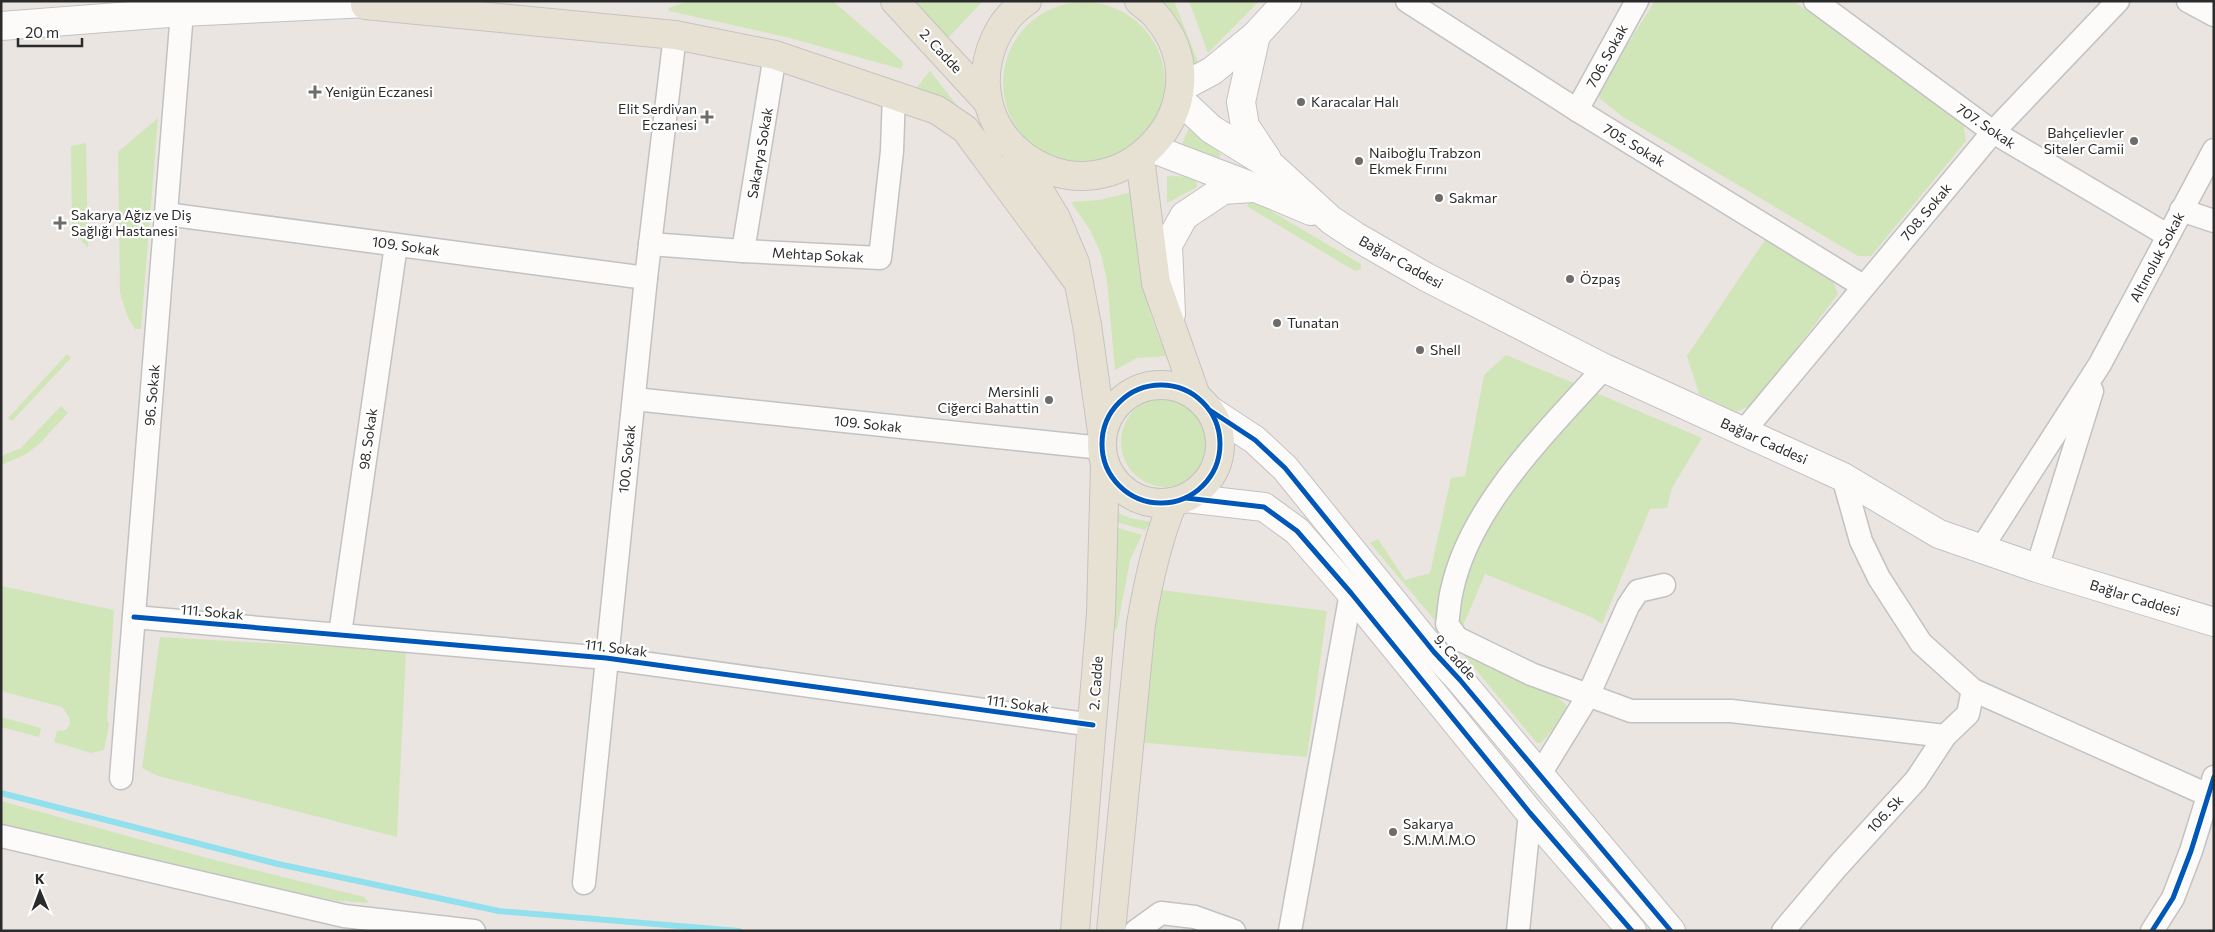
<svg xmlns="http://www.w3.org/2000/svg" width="2215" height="932" font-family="Commissioner,sans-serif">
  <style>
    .green { fill: #d0e6b8 }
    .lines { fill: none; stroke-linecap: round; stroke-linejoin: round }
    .stream { stroke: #91e0ee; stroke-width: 6 }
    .street-casing { stroke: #c3c2c3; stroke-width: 25 }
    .secondary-casing { stroke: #c3c2c3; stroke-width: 30 }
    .primary-casing { stroke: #c5c3c2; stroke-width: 30 }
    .street { stroke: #fcfbfa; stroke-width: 22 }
    .secondary { stroke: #fcfbfa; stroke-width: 28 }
    .primary { stroke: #e7e1d3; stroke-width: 28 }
    .cycleway-casing { stroke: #fff; stroke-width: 8 }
    .cycleway { stroke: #0057b8; stroke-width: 5 }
    .poi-dot { fill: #6e6c6b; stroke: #fff; stroke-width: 2 }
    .labels { text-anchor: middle; stroke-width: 4.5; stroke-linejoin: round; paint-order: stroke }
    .street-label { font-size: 14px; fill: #2b2b2b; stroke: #fff }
    .poi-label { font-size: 14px; fill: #2b2b2b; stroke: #fff; text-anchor: start }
  </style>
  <rect width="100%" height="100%" fill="#eae5e1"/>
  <g class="green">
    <polygon points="690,1 833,1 902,61 903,65 901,69 786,37 669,11 668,8"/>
    <polygon points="912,1 983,1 947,39"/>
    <polygon points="1159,1 1174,1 1198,62 1191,69"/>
    <polygon points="1189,1 1259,1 1208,53"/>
    <polygon points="1655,1 1793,1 1962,114 1966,141 1871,256 1858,256 1623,117 1599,98 1601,86"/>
    <circle cx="1084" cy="83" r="81"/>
    <polygon points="930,71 985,141 936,100 917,87"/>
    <polygon points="158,118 141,329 135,329 128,318 120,293 118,152"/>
    <polygon points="1189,128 1221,154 1218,161 1177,155"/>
    <polygon points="86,143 88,248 72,230 71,146"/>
    <polygon points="1167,176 1196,177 1197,187 1167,203"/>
    <path d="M1136,191C1137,206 1135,222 1136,237C1138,279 1150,318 1167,356L1137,358L1115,370L1107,281L1101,254L1090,230L1071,202L1100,200Z"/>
    <polygon points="1254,201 1361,264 1361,269 1355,271 1248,207 1248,202"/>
    <polygon points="1767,237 1830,274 1838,294 1754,404 1736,412 1699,394 1687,356"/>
    <polygon points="67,354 71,358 12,421 8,418"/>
    <polygon points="1506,355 1581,386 1536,437 1437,623 1370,543 1378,539 1405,580 1430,573 1451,478 1465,476 1484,375"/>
    <polygon points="1594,392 1702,438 1672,488 1667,508 1650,509 1602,624 1591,617 1485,574 1460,633 1453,620 1459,595 1488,517"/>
    <circle cx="1166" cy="442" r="45"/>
    <polygon points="61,406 68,413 39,444 25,455 1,465 1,456 21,448"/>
    <polygon points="1112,510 1130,518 1151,522 1145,530 1112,521"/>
    <polygon points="1112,526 1142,535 1130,560 1117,629 1111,628"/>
    <polygon points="1,586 114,610 107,719 109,724 104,750 91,753 54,742 57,731 66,730 70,724 69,717 62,707 1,691"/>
    <polygon points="1161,590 1327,611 1307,757 1137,742"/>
    <polygon points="160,637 406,651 397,837 158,776 142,768"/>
    <polygon points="1459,645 1560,699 1566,705 1568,712 1541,743 1537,743 1456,646"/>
    <polygon points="1,717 41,728 39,737 1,727"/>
    <polygon points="1,801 207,858 364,897 369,903 338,901 222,878 1,823"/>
  </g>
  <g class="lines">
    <polyline class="stream" points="1,793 278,864 499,911 739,931"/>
    <g class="street-casing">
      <g id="street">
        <polyline points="1407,1 1577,110 1863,286"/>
        <polyline points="1815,1 1993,132 2167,235"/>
        <polyline points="2188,1 2214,15"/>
        <polyline points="1577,110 1637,1"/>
        <polyline points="2181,210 2214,221"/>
        <polyline points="166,214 646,278"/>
        <polyline points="650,244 743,251 880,258 892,151 894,93"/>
        <polyline points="743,251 775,55"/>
        <path d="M1604,368C1548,431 1470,505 1452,590C1449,601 1449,613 1447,624L1457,638L1531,674L1631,711H1731L1945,736"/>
        <polyline points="634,399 1102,448"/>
        <polyline points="1743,432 1993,132 2118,1"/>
        <polyline points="1843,477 1861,541 1879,578 1921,643 1973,690 2208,795"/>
        <polyline points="1981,549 2100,364 2214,150"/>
        <polyline points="2037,568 2092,391"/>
        <polyline points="134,617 606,658 1093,725"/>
        <polyline points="340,634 396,245"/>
        <polyline points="1540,774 1588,696 1628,606 1638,591 1664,585"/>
        <polyline points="121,778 182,12"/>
        <polyline points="1,836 344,916 474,931"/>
        <polyline points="584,883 646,278 675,35"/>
        <polyline points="1136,931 1161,913 1195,917 1234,931"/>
        <polyline points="1290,931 1351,593"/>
        <polyline points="1518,931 1530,813"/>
        <polyline points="1783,931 1837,867 1916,780 1945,736 1968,714 1973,690"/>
        <polyline points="2152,931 2173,898 2191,851 2214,777"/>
      </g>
    </g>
    <g class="secondary-casing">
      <g id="secondary">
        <polyline points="1,26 182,12 389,2"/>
        <polyline points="1256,35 1241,102 1245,126 1267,159"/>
        <polyline points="1180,88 1212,71 1256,35 1287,1"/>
        <polyline points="1178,98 1211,129 1274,168 1331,220 1355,236 1426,277 1604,368 1843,477 1939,534 2037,568 2214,622"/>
        <polyline points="1151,148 1256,188 1311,211"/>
        <polyline points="1171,314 1168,245 1184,216 1223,190 1253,188"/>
        <polyline points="1211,411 1255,440 1285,468 1434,652 1460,680 1671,931"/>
        <polyline points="1186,498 1264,507 1297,531 1351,593 1530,813 1632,931"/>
      </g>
    </g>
    <g class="primary-casing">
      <g id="primary">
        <polyline points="895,1 987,101"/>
        <path d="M1027,1C999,19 984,54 986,86C988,114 1001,139 1024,156C1117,224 1231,103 1156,16C1152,11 1145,6 1139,1"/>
        <polyline points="365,5 675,35 775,55 937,110 965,129 1079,283"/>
        <polyline points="1017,154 1056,218 1075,263 1087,325 1102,432"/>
        <polyline points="1140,158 1156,283 1196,396"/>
        <circle cx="1161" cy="444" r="59"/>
        <polyline points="1075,931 1101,613 1105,464"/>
        <path d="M1111,931L1141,624C1148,582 1157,541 1173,502"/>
      </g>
    </g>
    <use href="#street" class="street"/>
    <use href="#secondary" class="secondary"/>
    <use href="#primary" class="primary"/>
    <g class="cycleway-casing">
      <g id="cycleway">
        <circle cx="1161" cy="444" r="59"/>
        <polyline points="1211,411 1255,440 1285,468 1434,652 1460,680 1671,931"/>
        <polyline points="1186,498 1264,507 1297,531 1351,593 1530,813 1632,931"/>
        <polyline points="134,617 606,658 1093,725"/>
        <polyline points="2152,931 2173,898 2191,851 2214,777"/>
      </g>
    </g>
    <use href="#cycleway" class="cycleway"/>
  </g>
  <g class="poi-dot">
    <path d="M312.5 84.5h5v5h5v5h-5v5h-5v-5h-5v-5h5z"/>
    <circle cx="1301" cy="102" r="5"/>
    <path d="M704.5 109.5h5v5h5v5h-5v5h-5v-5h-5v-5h5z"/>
    <circle cx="2134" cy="141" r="5"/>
    <circle cx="1359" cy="161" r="5"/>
    <circle cx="1439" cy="198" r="5"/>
    <path d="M57.5 215.5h5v5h5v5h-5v5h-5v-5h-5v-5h5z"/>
    <circle cx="1570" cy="279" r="5"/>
    <circle cx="1277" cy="323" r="5"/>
    <circle cx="1420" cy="350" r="5"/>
    <circle cx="1049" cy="400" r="5"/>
    <circle cx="1393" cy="832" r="5"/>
  </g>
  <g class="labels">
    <g class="street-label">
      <text transform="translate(941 51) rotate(47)" y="5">2. Cadde</text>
      <text transform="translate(1607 56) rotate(-61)" y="5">706. Sokak</text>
      <text transform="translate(1986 126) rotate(34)" y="5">707. Sokak</text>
      <text transform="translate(1634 145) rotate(31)" y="5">705. Sokak</text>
      <text transform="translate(760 153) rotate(-80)" y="5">Sakarya Sokak</text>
      <text transform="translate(1926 212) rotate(-50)" y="5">708. Sokak</text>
      <text transform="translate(406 246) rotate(8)" y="5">109. Sokak</text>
      <text transform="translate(818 255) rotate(3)" y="5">Mehtap Sokak</text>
      <text transform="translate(2157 257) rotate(-62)" y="5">Altınoluk Sokak</text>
      <text transform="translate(1401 262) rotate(29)" y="5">Bağlar Caddesi</text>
      <text transform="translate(152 395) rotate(-85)" y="5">96. Sokak</text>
      <text transform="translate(868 424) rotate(6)" y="5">109. Sokak</text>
      <text transform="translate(368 439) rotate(-82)" y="5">98. Sokak</text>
      <text transform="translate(1764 441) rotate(24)" y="5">Bağlar Caddesi</text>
      <text transform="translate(627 459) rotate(-84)" y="5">100. Sokak</text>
      <text transform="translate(2135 598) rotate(17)" y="5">Bağlar Caddesi</text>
      <text transform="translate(212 612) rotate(5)" y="5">111. Sokak</text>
      <text transform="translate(616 648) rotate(7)" y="5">111. Sokak</text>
      <text transform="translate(1455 657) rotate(48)" y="5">9. Cadde</text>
      <text transform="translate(1096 683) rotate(-86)" y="5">2. Cadde</text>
      <text transform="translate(1018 704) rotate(8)" y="5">111. Sokak</text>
      <text transform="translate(1885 814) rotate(-47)" y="5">106. Sk</text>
    </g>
    <g class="poi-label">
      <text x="325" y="97">Yenigün Eczanesi</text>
      <text x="1311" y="107">Karacalar Halı</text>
      <text x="697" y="114" text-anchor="end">Elit Serdivan<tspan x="697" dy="16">Eczanesi</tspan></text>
      <text x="2124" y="138" text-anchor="end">Bahçelievler<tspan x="2124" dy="16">Siteler Camii</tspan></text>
      <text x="1369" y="158">Naiboğlu Trabzon<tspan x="1369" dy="16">Ekmek Fırını</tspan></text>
      <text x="1449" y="203">Sakmar</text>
      <text x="71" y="220">Sakarya Ağız ve Diş<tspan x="71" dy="16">Sağlığı Hastanesi</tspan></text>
      <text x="1580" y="284">Özpaş</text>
      <text x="1287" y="328">Tunatan</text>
      <text x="1430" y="355">Shell</text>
      <text x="1039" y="397" text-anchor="end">Mersinli<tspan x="1039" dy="16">Ciğerci Bahattin</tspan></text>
      <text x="1403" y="829">Sakarya<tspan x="1403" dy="16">S.M.M.M.O</tspan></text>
    </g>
  </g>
  <rect width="2215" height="932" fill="none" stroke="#2b2b2b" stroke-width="5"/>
  <g transform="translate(40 892) rotate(359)" stroke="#ffffff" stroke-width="4" paint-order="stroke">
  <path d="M0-4L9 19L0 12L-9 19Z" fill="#2b2b2b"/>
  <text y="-8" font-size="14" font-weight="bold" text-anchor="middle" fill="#2b2b2b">K</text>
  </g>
  <path d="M18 38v8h64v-8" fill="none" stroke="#2b2b2b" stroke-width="2.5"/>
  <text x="25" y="38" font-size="15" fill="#2b2b2b" stroke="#ffffff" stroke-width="4" paint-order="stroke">20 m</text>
</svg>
